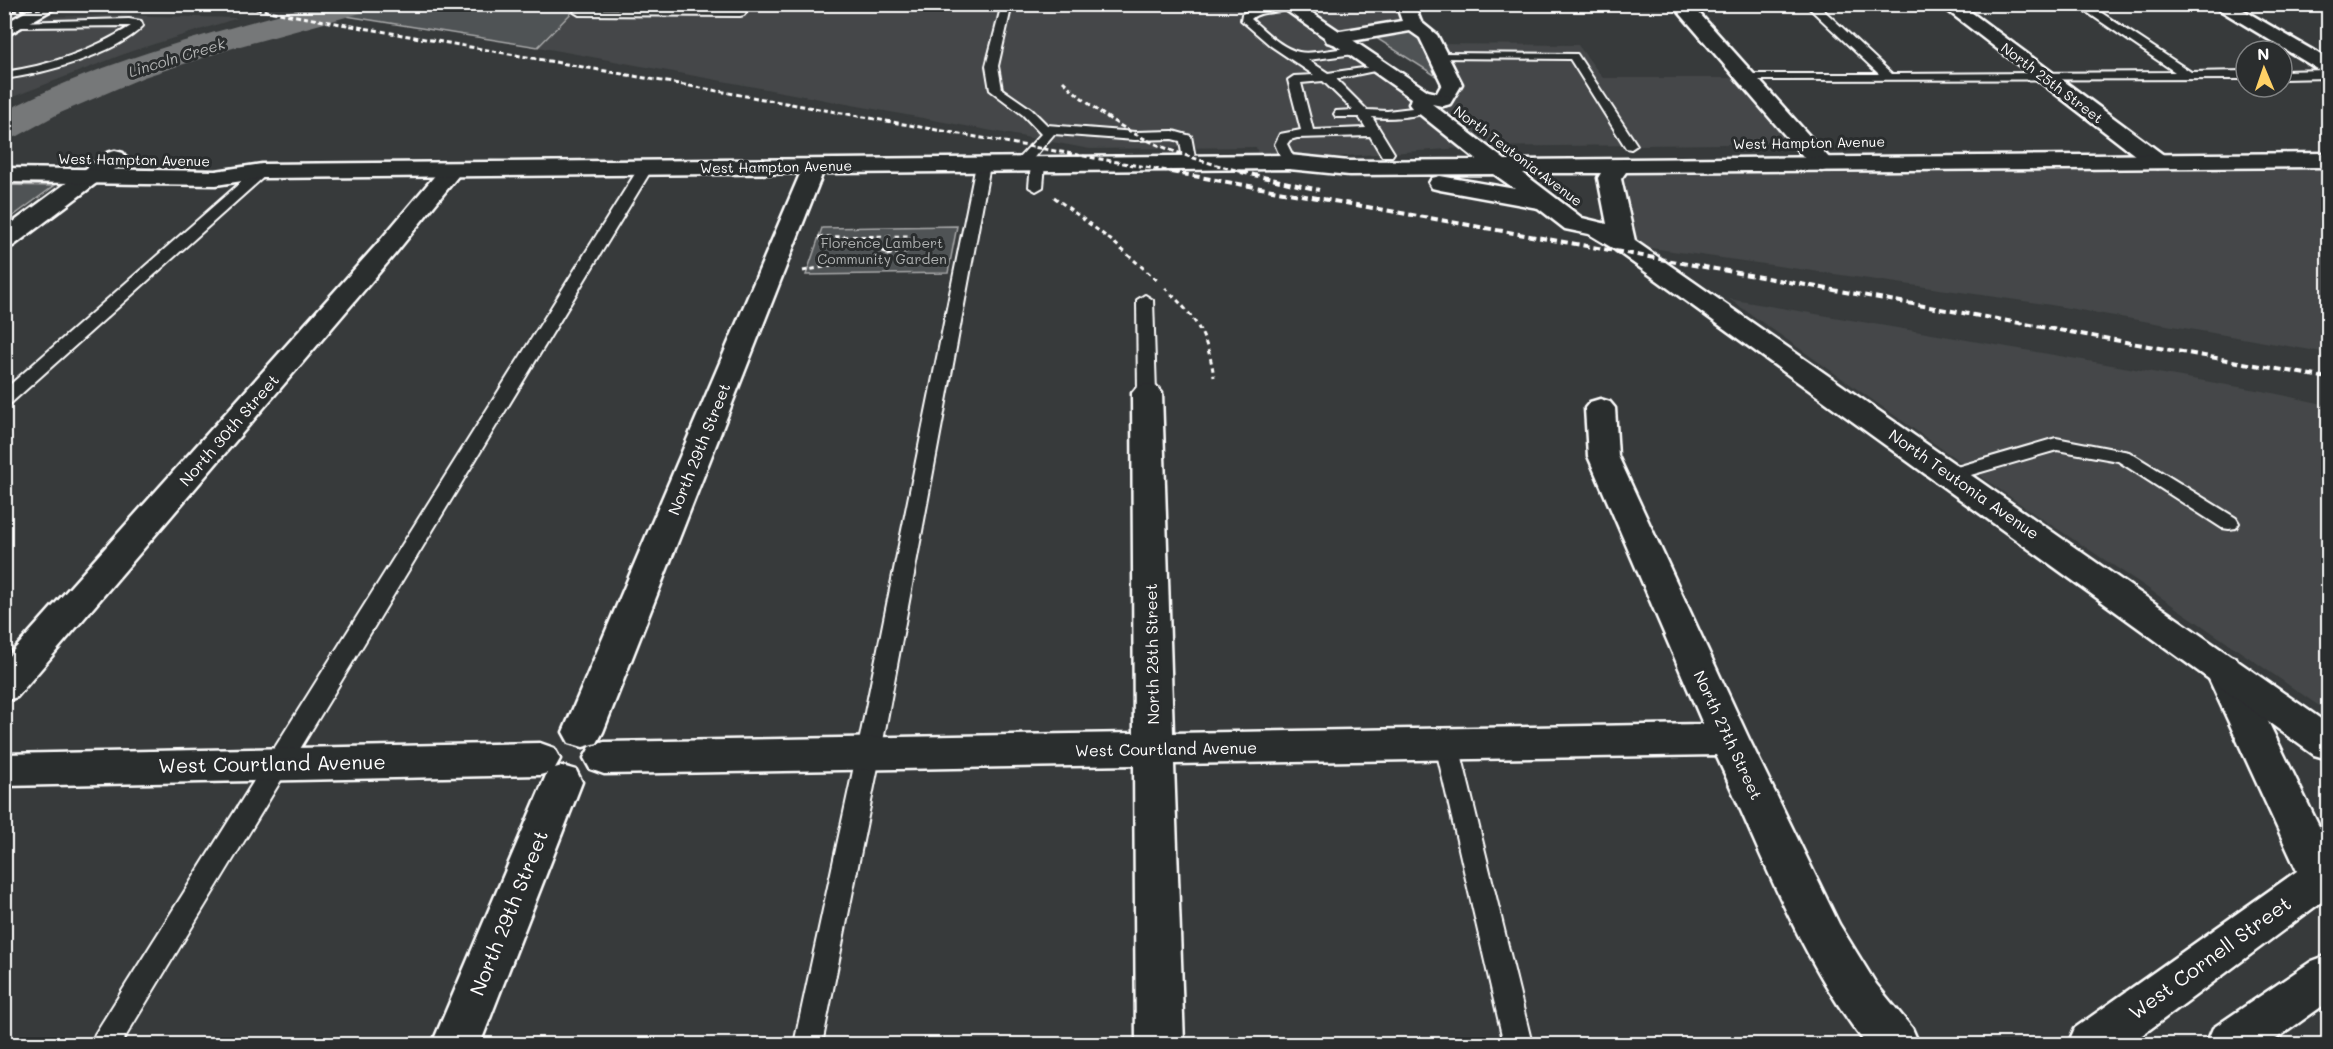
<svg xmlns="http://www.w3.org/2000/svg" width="2333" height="1049" font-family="Mali,sans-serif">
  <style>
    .built { fill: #444748 }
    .green { fill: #505354; stroke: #a8a9aa; stroke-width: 1.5 }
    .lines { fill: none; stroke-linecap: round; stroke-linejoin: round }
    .river { fill: #767879; fill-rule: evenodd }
    .service-casing { stroke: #fff; stroke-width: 4 }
    .minor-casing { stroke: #fff; stroke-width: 5 }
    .tertiary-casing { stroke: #fff; stroke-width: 5 }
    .secondary-casing { stroke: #fff; stroke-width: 5 }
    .path { stroke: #fff; stroke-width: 3; stroke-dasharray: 4.5 4; stroke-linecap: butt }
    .service { fill: #2a2d2e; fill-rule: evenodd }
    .minor { fill: #2a2d2e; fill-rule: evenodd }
    .tertiary { fill: #2a2d2e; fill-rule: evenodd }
    .secondary { fill: #2a2d2e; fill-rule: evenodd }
    .rail-far1 { stroke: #fff; stroke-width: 3; stroke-dasharray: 5 3; stroke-linecap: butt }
    .rail { stroke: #fff; stroke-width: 4; stroke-dasharray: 7 4; stroke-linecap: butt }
    .labels { text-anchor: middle; stroke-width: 6; stroke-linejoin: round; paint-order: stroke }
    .far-street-label { font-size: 14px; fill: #fff; stroke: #2a2d2e }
    .far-park-label { font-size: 14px; fill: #b0b2b2; stroke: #2a2d2e }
    .far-water-label { font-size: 15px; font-style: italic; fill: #b4b5b5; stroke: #2a2d2e }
    .street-label { font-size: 16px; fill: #fff; stroke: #2a2d2e }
    .near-street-label { font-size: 20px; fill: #fff; stroke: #2a2d2e }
  </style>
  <rect width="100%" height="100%" fill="#373a3b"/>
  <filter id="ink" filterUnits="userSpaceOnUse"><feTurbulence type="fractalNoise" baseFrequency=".0167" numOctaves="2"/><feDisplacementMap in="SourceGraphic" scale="12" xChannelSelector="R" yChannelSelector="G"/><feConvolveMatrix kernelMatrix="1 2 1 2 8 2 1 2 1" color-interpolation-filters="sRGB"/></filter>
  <g filter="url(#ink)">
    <g class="built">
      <polygon points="579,4 1405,5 1413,25 1335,38 1430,100 1451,88 1433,44 1578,45 1603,78 1746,78 1804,143 1477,147 1260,162 1256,147 1090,149 538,47"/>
      <polygon points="5,5 31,5 9,18 110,15 238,18 132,51 5,100"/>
      <polygon points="1906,163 1915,172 2328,167 2328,353 2051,305 1623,244 1620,166"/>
      <polygon points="1729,299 2268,392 2328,405 2328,712 2137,581 2033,513"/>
    </g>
    <g class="green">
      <polygon points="372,4 579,5 538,47 340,15"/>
      <polygon points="1403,31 1417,33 1436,76 1373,36"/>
      <polygon points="5,185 54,186 5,222"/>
      <polygon points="957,226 948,273 806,275 822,228"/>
    </g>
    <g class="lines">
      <path class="river" d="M318,4H373L368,11L233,48L144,77L58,114L18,136L4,140V112C103,60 211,33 318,4Z"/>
      <g class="service-casing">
        <g id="service">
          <polygon points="579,4 590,4 587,9 737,10 740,4 751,4 744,15 740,16 579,15 574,12"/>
          <polygon points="1002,4 1012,4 998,66 1002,89 1031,109 1047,125 1135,132 1173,131 1191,136 1196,163 1194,166 1184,166 1180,141 1172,139 1135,140 1054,134 1025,168 1015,168 1013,165 1015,162 1041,134 1023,115 990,90 986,66"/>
          <path d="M1284,4L1294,7C1283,15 1261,9 1251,19C1265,31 1281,48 1299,52C1315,56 1350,43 1360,51L1354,54L1308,60L1328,73L1384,65V69L1336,79L1367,110L1387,111L1429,106L1431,109C1420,118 1386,119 1372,117L1394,153L1392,156H1382L1370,136L1297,138L1290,140L1287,144L1296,162L1294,165H1284L1275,144L1280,134L1301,130L1288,80L1294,76L1314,75L1271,46L1241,20L1242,14L1254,9ZM1323,81L1353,110L1336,111L1334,114L1336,117H1359L1366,128L1313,130L1301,83Z"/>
          <polygon points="1805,4 1817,4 1892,74 2175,72 2075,4 2088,4 2191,72 2246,71 2246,79 1742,80 1742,76 1746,74 1879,74"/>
          <path d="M129,19L141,21L143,26C117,54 42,74 4,79V72C49,66 93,50 131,26L20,27L15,24L16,22Z"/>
          <polygon points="1439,53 1577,54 1637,145 1631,149 1626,148 1570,59 1435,58 1435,54"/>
          <polygon points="2328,70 2328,78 2282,79 2282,71"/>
          <polygon points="1038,160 1045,164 1043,187 1036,191 1029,187 1031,164"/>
          <polygon points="983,161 990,165 881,752 822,1044 794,1044 857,752 976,165"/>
          <polygon points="645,165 652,169 121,1044 91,1044 95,1034 638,169"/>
          <polygon points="262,167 267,168 269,171 267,174 10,404 4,405 4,390 257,168"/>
          <polygon points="1145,295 1153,300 1156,393 1153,397 1141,397 1138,393 1137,300"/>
          <polygon points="2056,438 2129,452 2236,518 2239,523 2236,528 2229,529 2222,528 2118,461 2057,450 1950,481 1943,479 1941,475 1943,471"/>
          <polygon points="1447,736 1455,739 1459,745 1532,1044 1504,1044 1435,745 1439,739"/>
        </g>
      </g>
      <g class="minor-casing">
        <g id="minor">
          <polygon points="1396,4 1414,4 1421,22 1437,35 1462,84 1450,104 1443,106 1436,104 1433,100 1442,84 1420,38 1410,31 1334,44 1327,42 1325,38 1327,34 1334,32 1402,21"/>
          <polygon points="1672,4 1691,4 1830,159 1833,164 1830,169 1822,171 1814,169"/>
          <polygon points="1939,4 1960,4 2165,156 2168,161 2165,166 2157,168 2149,166"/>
          <polygon points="2210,4 2233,4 2328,59 2328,73 2321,71"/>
          <polygon points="115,151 123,153 126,158 123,163 13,246 4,248 4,229 107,153"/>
          <polygon points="814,160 822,162 825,167 603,732 597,743 583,747 569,743 563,732 803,167 806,162"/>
          <polygon points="451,164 459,166 462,171 395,254 17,697 4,701 4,661 377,244 443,166"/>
          <path d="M1147,384L1157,387L1162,393L1173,733L1703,724L1588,456L1585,408L1590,402L1600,399L1610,402L1615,408L1618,456L1749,739L1839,924L1876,984L1912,1028L1919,1044H1866C1800,960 1761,852 1716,755L1174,764L1184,1044H1136L1134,765L604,774L590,769L584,758L590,747L604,742L1134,733L1132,393L1137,387Z"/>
          <polygon points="540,743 554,748 560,759 555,768 562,766 576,770 582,782 480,1044 432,1044 547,773 540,775 4,786 4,754"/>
        </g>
      </g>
      <g class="tertiary-casing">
        <g id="tertiary">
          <polygon points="39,4 62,4 4,37 4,24"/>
          <polygon points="2223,654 2236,658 2242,668 2328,845 2328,897 2130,1044 2068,1044 2075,1028 2297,871 2204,668 2210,658"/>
          <polygon points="2328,955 2328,1002 2269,1044 2206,1044 2213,1028 2312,961"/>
        </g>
      </g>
      <g class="secondary-casing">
        <path id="secondary" d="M1277,4H1299L1428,91L1449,96L1452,100L1449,104L1442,106L1432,104L1505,160L2328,153V167L1626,172L1621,179L1635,241L2328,724V759L2314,755L1614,249L1589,234L1565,229L1538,208L1440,190L1432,188L1429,183L1432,178L1440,176L1515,189L1494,174L1349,175L1289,169L262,178L216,185L4,182V168L216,171L262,164L1289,155L1349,161L1477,160L1412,108L1409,104L1411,98ZM1523,173H1601L1598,178L1607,224L1582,218Z"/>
      </g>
      <g class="path">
        <polyline points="1054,197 1112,241 1158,281"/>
        <polyline points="842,238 892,254"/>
        <polyline points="803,271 907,251 913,236 815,237"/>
        <path d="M1165,288C1195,316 1208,336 1214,377"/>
      </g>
      <use href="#service" class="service"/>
      <use href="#minor" class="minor"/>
      <use href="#tertiary" class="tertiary"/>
      <use href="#secondary" class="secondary"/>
      <g class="rail-far1">
        <polyline points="208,4 251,8 1179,173"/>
        <polyline points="4,11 99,4"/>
        <path d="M1063,81C1120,136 1172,154 1247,173"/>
      </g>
      <g class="rail">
        <polyline points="1171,172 2328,378"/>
        <polyline points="1241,172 1319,190"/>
      </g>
    </g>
  </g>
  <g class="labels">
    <g class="far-street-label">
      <text transform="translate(2052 83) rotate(37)" y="5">North 25th Street</text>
      <text transform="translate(1809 143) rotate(-1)" y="5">West Hampton Avenue</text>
      <text transform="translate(1518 156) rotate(37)" y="5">North Teutonia Avenue</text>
      <text transform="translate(134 160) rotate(1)" y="5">West Hampton Avenue</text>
      <text transform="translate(776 167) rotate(-1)" y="5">West Hampton Avenue</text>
    </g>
    <g class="far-park-label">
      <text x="882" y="248">Florence Lambert<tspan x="882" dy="16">Community Garden</tspan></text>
    </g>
    <g class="far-water-label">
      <text transform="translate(177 58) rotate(-17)" y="5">Lincoln Creek</text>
    </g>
    <g class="street-label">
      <text transform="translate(229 430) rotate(-49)" y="6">North 30th Street</text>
      <text transform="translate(699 449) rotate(-68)" y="6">North 29th Street</text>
      <text transform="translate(1964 484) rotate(35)" y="6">North Teutonia Avenue</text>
      <text transform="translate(1152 654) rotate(-91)" y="6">North 28th Street</text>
      <text transform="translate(1728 735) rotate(65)" y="6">North 27th Street</text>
      <text transform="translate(1166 749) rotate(-1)" y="6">West Courtland Avenue</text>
    </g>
    <g class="near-street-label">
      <text transform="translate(272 764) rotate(-1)" y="7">West Courtland Avenue</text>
      <text transform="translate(509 913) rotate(-68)" y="7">North 29th Street</text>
      <text transform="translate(2210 958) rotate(-36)" y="7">West Cornell Street</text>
    </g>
  </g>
  <rect width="2333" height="1049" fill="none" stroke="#2a2d2e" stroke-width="24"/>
  <rect x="12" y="12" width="2309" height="1025" fill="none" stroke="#fff" stroke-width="2" filter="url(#ink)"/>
  <g transform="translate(2264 69) rotate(358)"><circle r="28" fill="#2a2d2e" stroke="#7f8182" stroke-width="1.5"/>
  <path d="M0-4.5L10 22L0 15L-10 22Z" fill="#ffd166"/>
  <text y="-9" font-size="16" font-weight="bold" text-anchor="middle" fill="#ffffff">N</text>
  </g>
</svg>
